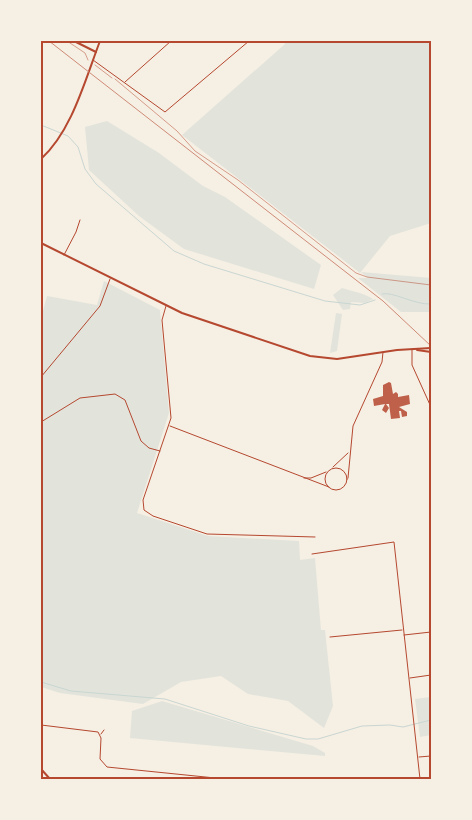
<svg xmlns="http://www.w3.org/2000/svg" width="472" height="820" font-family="'Open Sans',sans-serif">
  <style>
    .green { fill: #e2e4dc }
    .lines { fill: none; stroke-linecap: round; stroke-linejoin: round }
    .stream { stroke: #c9d6d2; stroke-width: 1 }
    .building { fill: #bf614a }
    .path { stroke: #b5482f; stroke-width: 0.5 }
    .minor { stroke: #b5482f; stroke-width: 1 }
    .tertiary { stroke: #b5482f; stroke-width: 2 }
    .secondary { stroke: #b5482f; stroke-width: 2 }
    .rail { stroke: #cf8b77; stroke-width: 1 }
    .neatline { fill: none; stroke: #b5482f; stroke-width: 2 }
  </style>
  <rect width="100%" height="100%" fill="#f6efe4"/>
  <g class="green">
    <polygon points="283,41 431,41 431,223 390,236 360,273 182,135 285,44"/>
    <polygon points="107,121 159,153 203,186 225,197 321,265 314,289 184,249 139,216 89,170 85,127"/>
    <polygon points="361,272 431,278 431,312 401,312 358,278 368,278"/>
    <polygon points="104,281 160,310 169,413 137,513 208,536 299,541 300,560 315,558 321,630 325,630 333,706 324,728 288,701 248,694 221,676 181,682 143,704 60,693 41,687 41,318 47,296 97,305"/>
    <path d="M342,288C354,292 362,292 373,299L365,303L351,302L350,309L343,310L333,295Z"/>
    <polygon points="336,313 342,314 337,351 330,353"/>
    <polygon points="431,697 431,735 420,737 415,699"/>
    <polygon points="162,701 313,746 325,753 325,756 130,738 132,711"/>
  </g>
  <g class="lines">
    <g class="stream">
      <polyline points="41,125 68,136 78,147 85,169 96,184 174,251 204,264 325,301 360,305 375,300"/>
      <path d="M382,294C393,291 414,305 431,304"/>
      <polyline points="41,682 71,691 165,699 249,726 306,739 318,739 362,726 390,725 403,727 431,720"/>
    </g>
  </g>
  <polygon class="building" points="389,382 391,383 393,394 396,392 398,394 398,397 409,395 410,404 399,407 407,412 407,416 402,417 401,411 399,411 400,418 391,419 389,404 386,404 389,408 386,413 382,410 385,404 374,406 373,399 383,396 383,385"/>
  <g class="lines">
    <g class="path">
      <polyline points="67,41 85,53 88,60"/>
      <polyline points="95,65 112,78"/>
      <polyline points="115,79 177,131 195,151 238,180 356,273 367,277 431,285"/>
    </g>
    <g class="minor">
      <polyline points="93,60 165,112 249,41"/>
      <polyline points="125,82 171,41"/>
      <polyline points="64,255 76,232 80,220"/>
      <polyline points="166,306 162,320 171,418 143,500 144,510 153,516 207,534 315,537"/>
      <polyline points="412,349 412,365 431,407"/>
      <polyline points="41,377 100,306 110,279"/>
      <polyline points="41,422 80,398 115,394 125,400 141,441 149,448 160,451"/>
      <polyline points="170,426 329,487"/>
      <polyline points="333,467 348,453"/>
      <circle cx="336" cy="479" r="11"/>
      <polyline points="304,478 311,478 326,472"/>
      <polyline points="348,478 353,426 382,362 383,352"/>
      <polyline points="312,554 394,542 420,779"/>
      <polyline points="404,635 431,632"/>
      <polyline points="330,637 402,630"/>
      <polyline points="410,678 431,675"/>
      <polyline points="41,725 98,732 101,738 100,759 107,767 225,779"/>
      <polyline points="101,734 104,730"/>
      <polyline points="419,757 431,756"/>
    </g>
    <g class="tertiary">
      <polyline points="74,41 96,52"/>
      <path d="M41,159C72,131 85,80 100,41"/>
      <polyline points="41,769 50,779"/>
    </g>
    <g class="secondary">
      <polyline points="41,243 182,313 310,356 337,359 397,350 431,348"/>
      <polyline points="417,350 431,352"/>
    </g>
    <polyline class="rail" points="49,41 383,301 431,346"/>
  </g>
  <rect width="472" height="820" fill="none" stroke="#f6efe4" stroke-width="85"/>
  <rect x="42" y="42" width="388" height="736" class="neatline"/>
</svg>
